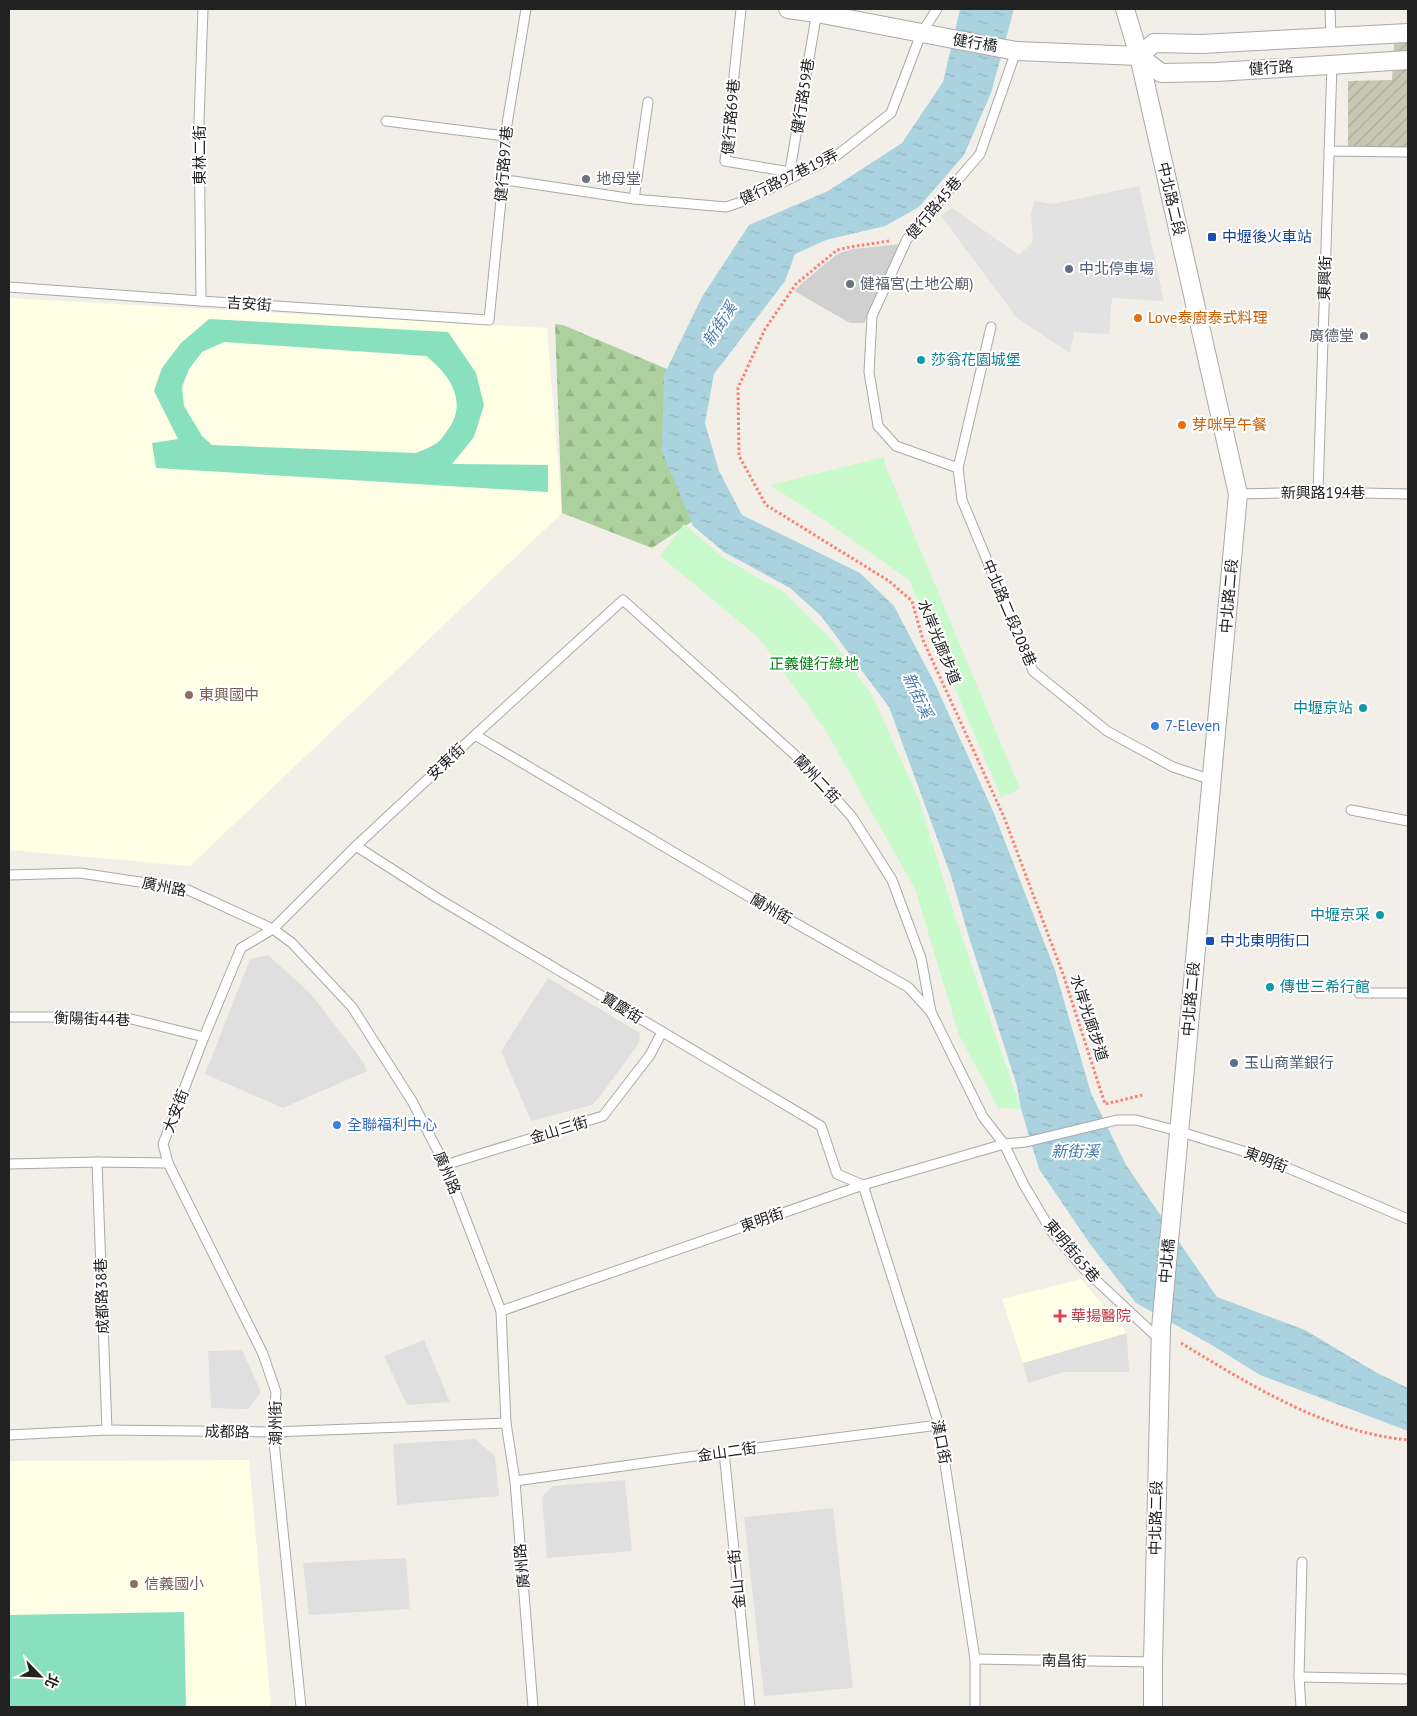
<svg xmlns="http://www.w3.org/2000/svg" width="1417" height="1716" font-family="'PT Sans','Noto Sans TC',sans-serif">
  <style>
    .residential { fill: #e0dfdf }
    .education { fill: #ffffe5 }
    .religious { fill: #d0d0d0 }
    .construction { fill: url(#construction-furrows) }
    .forest { fill: url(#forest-firs) }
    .park { fill: #c8facc }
    .pitch { fill: #88e0be; fill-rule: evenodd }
    .parking { fill: #e2e2e2 }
    .water { fill: url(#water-ripples) }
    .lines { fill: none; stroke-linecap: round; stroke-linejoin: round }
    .service-casing { stroke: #a9a9a9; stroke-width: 11 }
    .minor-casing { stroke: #a9a9a9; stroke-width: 20 }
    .path { stroke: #fa8072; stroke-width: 3; stroke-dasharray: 2.5 2.5; stroke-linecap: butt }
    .service { stroke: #fff; stroke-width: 9 }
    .minor { stroke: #fff; stroke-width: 18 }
    .worship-dot { fill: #6b7280; stroke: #fff; stroke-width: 2 }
    .transit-dot { fill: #1a4fb4; stroke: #fff; stroke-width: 2 }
    .service-dot { fill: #5c6f8a; stroke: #fff; stroke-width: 2 }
    .food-dot { fill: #e8710a; stroke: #fff; stroke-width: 2 }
    .culture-dot { fill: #0f9aa8; stroke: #fff; stroke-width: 2 }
    .education-dot { fill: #8d6e63; stroke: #fff; stroke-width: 2 }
    .shop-dot { fill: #3f7fe0; stroke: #fff; stroke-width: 2 }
    .health-dot { fill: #e0444e; stroke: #fff; stroke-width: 2 }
    .labels { text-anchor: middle; stroke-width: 4; stroke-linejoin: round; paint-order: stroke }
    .street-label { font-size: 15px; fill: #222; stroke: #fff }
    .worship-label { font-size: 15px; fill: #5b616d; stroke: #fff; text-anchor: start }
    .transit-label { font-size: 15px; fill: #164399; stroke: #fff; text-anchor: start }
    .service-label { font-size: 15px; fill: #4e5e75; stroke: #fff; text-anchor: start }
    .food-label { font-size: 15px; fill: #c56008; stroke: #fff; text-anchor: start }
    .culture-label { font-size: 15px; fill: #0d838f; stroke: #fff; text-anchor: start }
    .park-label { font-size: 15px; fill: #0c8416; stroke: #fff }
    .education-label { font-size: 15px; fill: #785e54; stroke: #fff; text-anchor: start }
    .shop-label { font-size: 15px; fill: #366cbe; stroke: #fff; text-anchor: start }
    .health-label { font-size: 15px; fill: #be3a42; stroke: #fff; text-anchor: start }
    .water-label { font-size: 16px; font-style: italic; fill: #4a7aab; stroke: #fff }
  </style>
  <defs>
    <pattern id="construction-furrows" width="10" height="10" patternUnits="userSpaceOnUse" patternTransform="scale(1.25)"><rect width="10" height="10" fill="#c7c7b4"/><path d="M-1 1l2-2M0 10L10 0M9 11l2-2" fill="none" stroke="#abab9a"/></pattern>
    <pattern id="forest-firs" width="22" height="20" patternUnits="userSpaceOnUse" patternTransform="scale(1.25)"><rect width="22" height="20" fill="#add19e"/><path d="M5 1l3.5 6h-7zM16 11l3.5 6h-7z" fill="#95b388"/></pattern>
    <pattern id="water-ripples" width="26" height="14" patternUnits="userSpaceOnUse" patternTransform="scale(1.25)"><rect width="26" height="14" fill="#aad3df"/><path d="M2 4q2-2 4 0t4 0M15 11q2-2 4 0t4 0" fill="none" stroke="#92b5bf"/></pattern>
  </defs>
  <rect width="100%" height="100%" fill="#f2efe9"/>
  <g class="residential">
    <polygon points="268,955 311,994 364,1063 367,1071 283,1108 205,1074 250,959"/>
    <polygon points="548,978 640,1033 639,1043 601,1095 592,1105 531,1121 501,1051"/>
    <polygon points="1127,1333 1129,1372 1064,1372 1028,1383 1023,1363"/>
    <polygon points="424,1340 450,1402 407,1405 384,1356"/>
    <polygon points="242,1350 261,1392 248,1409 211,1408 208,1351"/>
    <polygon points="475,1439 495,1456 499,1496 397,1505 393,1444"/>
    <polygon points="625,1480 632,1551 547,1558 542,1497 553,1486"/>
    <polygon points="833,1508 853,1688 764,1696 744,1517"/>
    <polygon points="406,1558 410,1609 309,1615 303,1563"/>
  </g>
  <g class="education">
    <polygon points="9,298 547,328 562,513 190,866 9,850"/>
    <polygon points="1081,1279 1127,1333 1023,1363 1002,1299"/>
    <polygon points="249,1460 271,1707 9,1707 9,1461"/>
  </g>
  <polygon class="religious" points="901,244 880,296 864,323 850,323 794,291 800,285 837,254 853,249"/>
  <polygon class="construction" points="1395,27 1408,27 1408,153 1348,153 1348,81 1392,80"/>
  <polygon class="forest" points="555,324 563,325 681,375 705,513 652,548 562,513"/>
  <g class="park">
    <polygon points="884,457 886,467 1020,789 1001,797 909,580 827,522 770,485"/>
    <polygon points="684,524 724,558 785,593 833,641 873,697 919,800 956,920 1021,1109 998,1108 959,1035 915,889 826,731 759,638 660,556"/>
  </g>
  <g class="pitch">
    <path d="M209,319L448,332L476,373L484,405L474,437L452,464L548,465V492L156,468L152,443L178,439L154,391L162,368L181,343ZM224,342L426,356C450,375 469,402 447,431C444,435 441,440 437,443C431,447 423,450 416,453L212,445L202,436L184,406L182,387L189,369L202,352Z"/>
    <polygon points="184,1612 186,1707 9,1707 9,1615"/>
  </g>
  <polygon class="parking" points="1139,186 1164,301 1112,298 1109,334 1074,332 1070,353 1017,318 941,216 952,208 1019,255 1033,241 1031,215 1034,201 1052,204"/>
  <polygon class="water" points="960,9 1014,9 991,93 964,155 919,207 885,226 826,240 795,254 785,281 714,374 705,423 719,471 742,515 860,573 894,606 935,684 993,811 1055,970 1091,1093 1126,1165 1217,1297 1305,1330 1377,1373 1408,1388 1408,1431 1260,1375 1210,1344 1136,1303 1090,1244 1039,1169 1021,1109 1017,1086 968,934 951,876 889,707 821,616 790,588 724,552 693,526 662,451 664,375 702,297 749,225 828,191 902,143 943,82"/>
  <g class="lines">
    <g class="service-casing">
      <g id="service">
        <polyline points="741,9 725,161 790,172"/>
        <polyline points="1330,9 1331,37"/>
        <polyline points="386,121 505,136"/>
        <polyline points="1329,151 1408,152"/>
        <polyline points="789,176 817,11"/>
        <polyline points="503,181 513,181 634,199 726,207 747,200 836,156 891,113 921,34 937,9"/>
        <polyline points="634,199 648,102"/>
        <polyline points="9,287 201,301 489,320 504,170 505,136 526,9"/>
        <polyline points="201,301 199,121 203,9"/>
        <polyline points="991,327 958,468 962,500 1033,671 1107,731 1173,767 1212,780"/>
        <polyline points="958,468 896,446 878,426 869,372 872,316 907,239 980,154 1016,51"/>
        <polyline points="1318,492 1332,64"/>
        <polyline points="1238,494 1318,492 1408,494"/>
        <polyline points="475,735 753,899 908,987 931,1012 983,1117 1004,1144 1024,1185 1052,1232 1083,1268 1160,1340"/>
        <polyline points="1351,810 1408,821"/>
        <polyline points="356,846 437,898 821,1126 837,1174 863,1185 939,1425 975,1659 975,1707"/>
        <polyline points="9,875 80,873 186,889 273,929 292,943 352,1007 412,1101 445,1165 501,1311 506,1423 515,1481 533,1707"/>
        <polyline points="1359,993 1408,993"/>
        <polyline points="9,1017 123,1017 204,1037"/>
        <polyline points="97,1162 107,1430"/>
        <polyline points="9,1164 97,1162 168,1163"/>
        <polyline points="445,1165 603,1116 650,1055 662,1032"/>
        <polyline points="501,1311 863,1185 1004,1144 1026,1142 1117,1120 1136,1120 1178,1131 1262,1157 1408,1219"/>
        <polyline points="9,1435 107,1430 273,1432 506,1423"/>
        <polyline points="724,1452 750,1707"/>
        <polyline points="515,1481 724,1452 939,1425"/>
        <polyline points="975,1659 1153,1662"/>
        <polyline points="1299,1677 1404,1679"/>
        <polyline points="301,1707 273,1432 276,1392 263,1354 168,1163 163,1144 204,1037 241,948 273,929 356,846 475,735 623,600 805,764 852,817 892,880 921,958 931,1012"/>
        <polyline points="1301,1707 1299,1677 1302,1562"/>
      </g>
    </g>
    <g class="minor-casing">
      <g id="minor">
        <polyline points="788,9 817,13 1016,51 1139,56 1161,73 1217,72 1408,60"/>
        <polyline points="1125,9 1139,56 1238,494 1161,1328 1153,1662 1153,1707"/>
        <polyline points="1139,56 1154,43 1201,44 1408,33"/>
      </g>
    </g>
    <g class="path">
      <polyline points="971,10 971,9"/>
      <polyline points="889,241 850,247 837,250 796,284 765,329 738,388 739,456 766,505 889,581 912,601 923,640 1004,817 1064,977 1105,1104 1143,1095"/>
      <path d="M1181,1343C1252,1386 1325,1432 1408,1440"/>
    </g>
    <use href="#service" class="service"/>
    <use href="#minor" class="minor"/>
  </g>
  <g class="worship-dot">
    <circle cx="586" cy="179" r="5"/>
    <circle cx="850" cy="284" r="5"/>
    <circle cx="1364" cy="336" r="5"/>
  </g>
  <g class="transit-dot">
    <rect x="1207" y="232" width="10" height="10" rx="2.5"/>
    <rect x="1205" y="936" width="10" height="10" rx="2.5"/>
  </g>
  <g class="service-dot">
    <circle cx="1069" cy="269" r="5"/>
    <circle cx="1234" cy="1063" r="5"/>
  </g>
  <g class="food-dot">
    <circle cx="1138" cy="318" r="5"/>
    <circle cx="1182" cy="425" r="5"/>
  </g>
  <g class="culture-dot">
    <circle cx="921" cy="360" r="5"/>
    <circle cx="1363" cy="708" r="5"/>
    <circle cx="1380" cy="915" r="5"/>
    <circle cx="1270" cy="987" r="5"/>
  </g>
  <g class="education-dot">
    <circle cx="189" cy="695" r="5"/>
    <circle cx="134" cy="1584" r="5"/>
  </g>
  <g class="shop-dot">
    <circle cx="1155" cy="726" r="5"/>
    <circle cx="337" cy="1125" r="5"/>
  </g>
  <path class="health-dot" d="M1057.5 1308.5h5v5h5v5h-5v5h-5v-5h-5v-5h5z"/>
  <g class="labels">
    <g class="street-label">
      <text transform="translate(975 43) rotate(9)" y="5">健行橋</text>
      <text transform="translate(1271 68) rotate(-4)" y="5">健行路</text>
      <text transform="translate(803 96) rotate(-81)" y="5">健行路59巷</text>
      <text transform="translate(731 117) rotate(-85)" y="5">健行路69巷</text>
      <text transform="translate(200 155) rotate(-90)" y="5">東林二街</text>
      <text transform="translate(504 164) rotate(-85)" y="5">健行路97巷</text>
      <text transform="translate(789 177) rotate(-26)" y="5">健行路97巷19弄</text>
      <text transform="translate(1171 199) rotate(77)" y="5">中北路二段</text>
      <text transform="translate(934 208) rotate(-50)" y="5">健行路45巷</text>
      <text transform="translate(1325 278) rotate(-88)" y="5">東興街</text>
      <text transform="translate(249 304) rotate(4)" y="5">吉安街</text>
      <text x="1323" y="498">新興路194巷</text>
      <text transform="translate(1229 596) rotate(-85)" y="5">中北路二段</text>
      <text transform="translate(1009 613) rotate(67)" y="5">中北路二段208巷</text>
      <text transform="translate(939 642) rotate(68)" y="5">水岸光廊步道</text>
      <text transform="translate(446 762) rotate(-43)" y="5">安東街</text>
      <text transform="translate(817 779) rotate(47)" y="5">蘭州二街</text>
      <text transform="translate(164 887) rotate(11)" y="5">廣州路</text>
      <text transform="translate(771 909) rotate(30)" y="5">蘭州街</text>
      <text transform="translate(1191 999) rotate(-85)" y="5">中北路二段</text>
      <text transform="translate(622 1008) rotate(31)" y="5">寶慶街</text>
      <text transform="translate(1089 1018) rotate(72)" y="5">水岸光廊步道</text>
      <text transform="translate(92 1019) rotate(2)" y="5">衡陽街44巷</text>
      <text transform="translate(176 1111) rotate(-69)" y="5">大安街</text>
      <text transform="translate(559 1130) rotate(-17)" y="5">金山三街</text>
      <text transform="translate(1266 1160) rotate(21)" y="5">東明街</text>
      <text transform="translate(447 1173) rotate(67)" y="5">廣州路</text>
      <text transform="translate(762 1220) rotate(-19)" y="5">東明街</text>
      <text transform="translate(1072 1251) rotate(50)" y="5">東明街65巷</text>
      <text transform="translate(1167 1261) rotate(-85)" y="5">中北橋</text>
      <text transform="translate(102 1296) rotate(-92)" y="5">成都路38巷</text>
      <text transform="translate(276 1423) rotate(-90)" y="5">潮州街</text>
      <text transform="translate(227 1432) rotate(1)" y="5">成都路</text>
      <text transform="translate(941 1442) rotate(79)" y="5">漢口街</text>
      <text transform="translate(727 1452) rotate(-8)" y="5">金山二街</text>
      <text transform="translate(1156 1518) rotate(-89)" y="5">中北路二段</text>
      <text transform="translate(522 1566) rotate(-95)" y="5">廣州路</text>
      <text transform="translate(737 1579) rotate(-96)" y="5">金山一街</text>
      <text transform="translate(1064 1661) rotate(1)" y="5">南昌街</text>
    </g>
    <g class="worship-label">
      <text x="596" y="184">地母堂</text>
      <text x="860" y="289">健福宮(土地公廟)</text>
      <text x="1354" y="341" text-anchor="end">廣德堂</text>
    </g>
    <g class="transit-label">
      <text x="1222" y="242">中壢後火車站</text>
      <text x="1220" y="946">中北東明街口</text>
    </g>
    <g class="service-label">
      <text x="1079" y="274">中北停車場</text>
      <text x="1244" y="1068">玉山商業銀行</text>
    </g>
    <g class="food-label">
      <text x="1148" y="323">Love泰廚泰式料理</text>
      <text x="1192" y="430">芽咪早午餐</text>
    </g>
    <g class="culture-label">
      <text x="931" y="365">莎翁花園城堡</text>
      <text x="1353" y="713" text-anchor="end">中壢京站</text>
      <text x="1370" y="920" text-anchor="end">中壢京采</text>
      <text x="1280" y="992">傳世三希行館</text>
    </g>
    <g class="park-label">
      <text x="814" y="669">正義健行綠地</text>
    </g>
    <g class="education-label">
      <text x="199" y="700">東興國中</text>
      <text x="144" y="1589">信義國小</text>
    </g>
    <g class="shop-label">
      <text x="1165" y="731">7-Eleven</text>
      <text x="347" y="1130">全聯福利中心</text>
    </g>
    <g class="health-label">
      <text x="1071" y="1321">華揚醫院</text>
    </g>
    <g class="water-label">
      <text transform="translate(719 324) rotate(-57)" y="6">新街溪</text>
      <text transform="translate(918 695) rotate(65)" y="6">新街溪</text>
      <text x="1075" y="1157">新街溪</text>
    </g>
  </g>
  <rect width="1417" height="1716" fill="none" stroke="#222222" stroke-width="20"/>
  <g transform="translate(40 1676) rotate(114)" stroke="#ffffff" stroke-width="4" paint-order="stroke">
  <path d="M0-4L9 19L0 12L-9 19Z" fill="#222222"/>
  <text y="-8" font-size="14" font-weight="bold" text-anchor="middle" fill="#222222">北</text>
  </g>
</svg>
